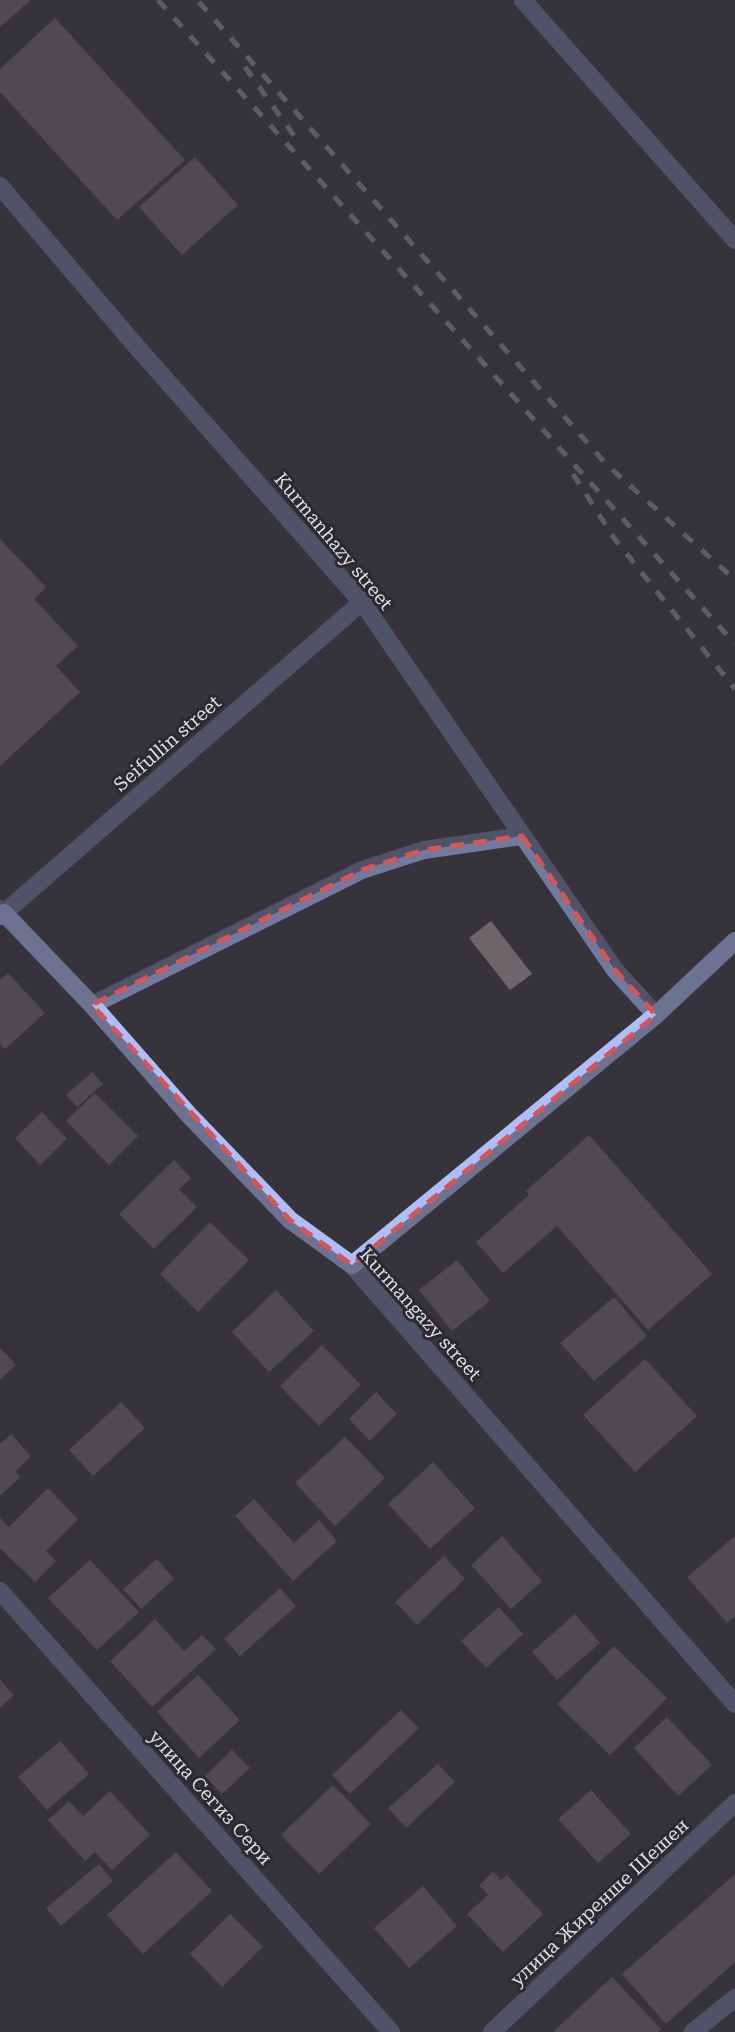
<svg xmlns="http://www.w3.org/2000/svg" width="735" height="2032" font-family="'Roboto Serif',serif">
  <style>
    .building { fill: #6d656a }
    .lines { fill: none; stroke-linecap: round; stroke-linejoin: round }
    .minor { stroke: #70799e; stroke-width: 18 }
    .major { stroke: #aebefa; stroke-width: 18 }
    .rail { stroke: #918f94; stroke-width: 5; stroke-dasharray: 12 12; stroke-linecap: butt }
    .marked { fill: none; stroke: #d85556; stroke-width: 5; stroke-dasharray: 14 9; stroke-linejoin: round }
    .labels { text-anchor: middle; stroke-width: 6; stroke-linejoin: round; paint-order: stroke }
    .street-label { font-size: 19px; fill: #dfdde1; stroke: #2c2930 }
  </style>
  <rect width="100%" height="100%" fill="#36333a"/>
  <g class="building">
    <polygon points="0,0 31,0 0,27"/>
    <polygon points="55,18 185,160 117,220 0,92 0,69"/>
    <polygon points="195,157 238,205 182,255 139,207"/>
    <polygon points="0,539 46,587 34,599 78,646 56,666 80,692 0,766"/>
    <polygon points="491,921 532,974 510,990 469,938"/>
    <polygon points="8,973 45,1013 5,1049 0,1044 0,980"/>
    <polygon points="92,1072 103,1084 77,1107 66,1095"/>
    <polygon points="95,1093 138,1136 109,1165 66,1121"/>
    <polygon points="42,1112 67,1139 40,1165 15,1138"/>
    <polygon points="589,1135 712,1274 648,1330 557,1226 503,1273 476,1242 529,1195 526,1191"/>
    <polygon points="174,1160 191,1178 179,1189 197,1207 154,1249 119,1214"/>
    <polygon points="210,1222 249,1260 198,1312 160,1274"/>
    <polygon points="457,1260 490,1301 452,1331 419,1290"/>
    <polygon points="276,1290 314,1331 269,1372 232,1332"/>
    <polygon points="614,1297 647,1336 594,1381 560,1343"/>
    <polygon points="322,1345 361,1385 319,1426 280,1386"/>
    <polygon points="0,1348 16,1365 0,1380"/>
    <polygon points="645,1359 697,1416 635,1472 583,1415"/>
    <polygon points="376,1392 397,1414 370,1441 349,1419"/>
    <polygon points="121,1402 145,1428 93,1476 69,1450"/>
    <polygon points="11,1434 31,1456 15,1472 20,1477 0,1496 0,1444"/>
    <polygon points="345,1437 385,1478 335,1526 295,1483"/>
    <polygon points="433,1462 475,1508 430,1549 388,1504"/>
    <polygon points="48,1488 78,1519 46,1551 56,1561 35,1582 0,1548 0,1518 9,1527"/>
    <polygon points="254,1499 294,1543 319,1520 337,1541 293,1581 235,1516"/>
    <polygon points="502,1536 542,1581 511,1609 471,1565"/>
    <polygon points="735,1536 735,1616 727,1623 687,1577"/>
    <polygon points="444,1556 465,1579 417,1625 395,1602"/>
    <polygon points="157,1559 174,1579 141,1609 123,1589"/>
    <polygon points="90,1560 139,1612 97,1650 48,1598"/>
    <polygon points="280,1588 296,1606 240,1656 224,1639"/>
    <polygon points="499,1607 523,1634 486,1668 461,1641"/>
    <polygon points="575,1614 600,1643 557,1680 532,1652"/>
    <polygon points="155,1619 184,1651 202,1635 216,1649 152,1707 110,1661"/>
    <polygon points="614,1646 667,1698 610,1755 557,1704"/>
    <polygon points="198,1675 240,1720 199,1758 157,1712"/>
    <polygon points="0,1680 14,1695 0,1708"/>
    <polygon points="401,1710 419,1728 350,1794 332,1775"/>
    <polygon points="667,1717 712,1765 678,1796 634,1748"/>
    <polygon points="60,1741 89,1774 47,1810 18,1777"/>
    <polygon points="232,1750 250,1768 222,1794 205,1776"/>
    <polygon points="438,1764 455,1782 406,1828 388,1808"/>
    <polygon points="333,1785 371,1824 319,1874 281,1835"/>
    <polygon points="591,1790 631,1834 598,1863 558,1819"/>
    <polygon points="110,1791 150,1835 112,1870 95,1852 85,1861 48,1820 69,1801 83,1816"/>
    <polygon points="176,1852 212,1891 143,1954 107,1915"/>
    <polygon points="99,1864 113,1881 61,1926 46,1908"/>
    <polygon points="493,1872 501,1880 507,1875 543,1914 503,1952 467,1914 488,1895 479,1885"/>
    <polygon points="735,1874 735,1962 666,2024 622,1974"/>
    <polygon points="423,1886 457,1926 409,1968 374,1928"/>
    <polygon points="230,1914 263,1947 222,1987 190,1954"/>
    <polygon points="612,1977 661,2029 658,2032 553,2032"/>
  </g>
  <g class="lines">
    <g class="minor">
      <polyline points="523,0 735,240"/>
      <polyline points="0,186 136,346 362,602 615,970 656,1015"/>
      <polyline points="0,909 4,913 362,602"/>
      <polyline points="92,1005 362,870 424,850 522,836"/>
      <polyline points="352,1265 735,1704"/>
      <polyline points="0,1591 391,2032"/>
      <polyline points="492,2032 735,1803"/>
      <polyline points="693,2032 735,1998"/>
    </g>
    <polyline class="major" points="0,916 4,913 92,1005 188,1114 290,1220 352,1265 656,1015 735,941"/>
    <g class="rail">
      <polyline points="158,0 735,644"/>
      <polyline points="199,2 606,464 735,580"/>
      <polyline points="245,67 300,144"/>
      <polyline points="573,474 614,538 735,689"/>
    </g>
  </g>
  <path d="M0 0H735V2032H0ZM522,836L615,970L656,1015L352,1265L290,1220L92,1005L362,870L424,850Z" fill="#36333a" fill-opacity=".55" fill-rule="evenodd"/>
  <path class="marked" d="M522,836L615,970L656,1015L352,1265L290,1220L92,1005L362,870L424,850Z"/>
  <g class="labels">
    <g class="street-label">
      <text transform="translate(334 541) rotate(50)" y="7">Kurmanhazy street</text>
      <text transform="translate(167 743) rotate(-41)" y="7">Seifullin street</text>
      <text transform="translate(421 1314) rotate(48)" y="7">Kurmangazy street</text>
      <text transform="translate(211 1797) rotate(48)" y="7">улица Сегиз Сери</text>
      <text transform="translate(599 1902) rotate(-43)" y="7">улица Жиренше Шешен</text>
    </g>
  </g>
</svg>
